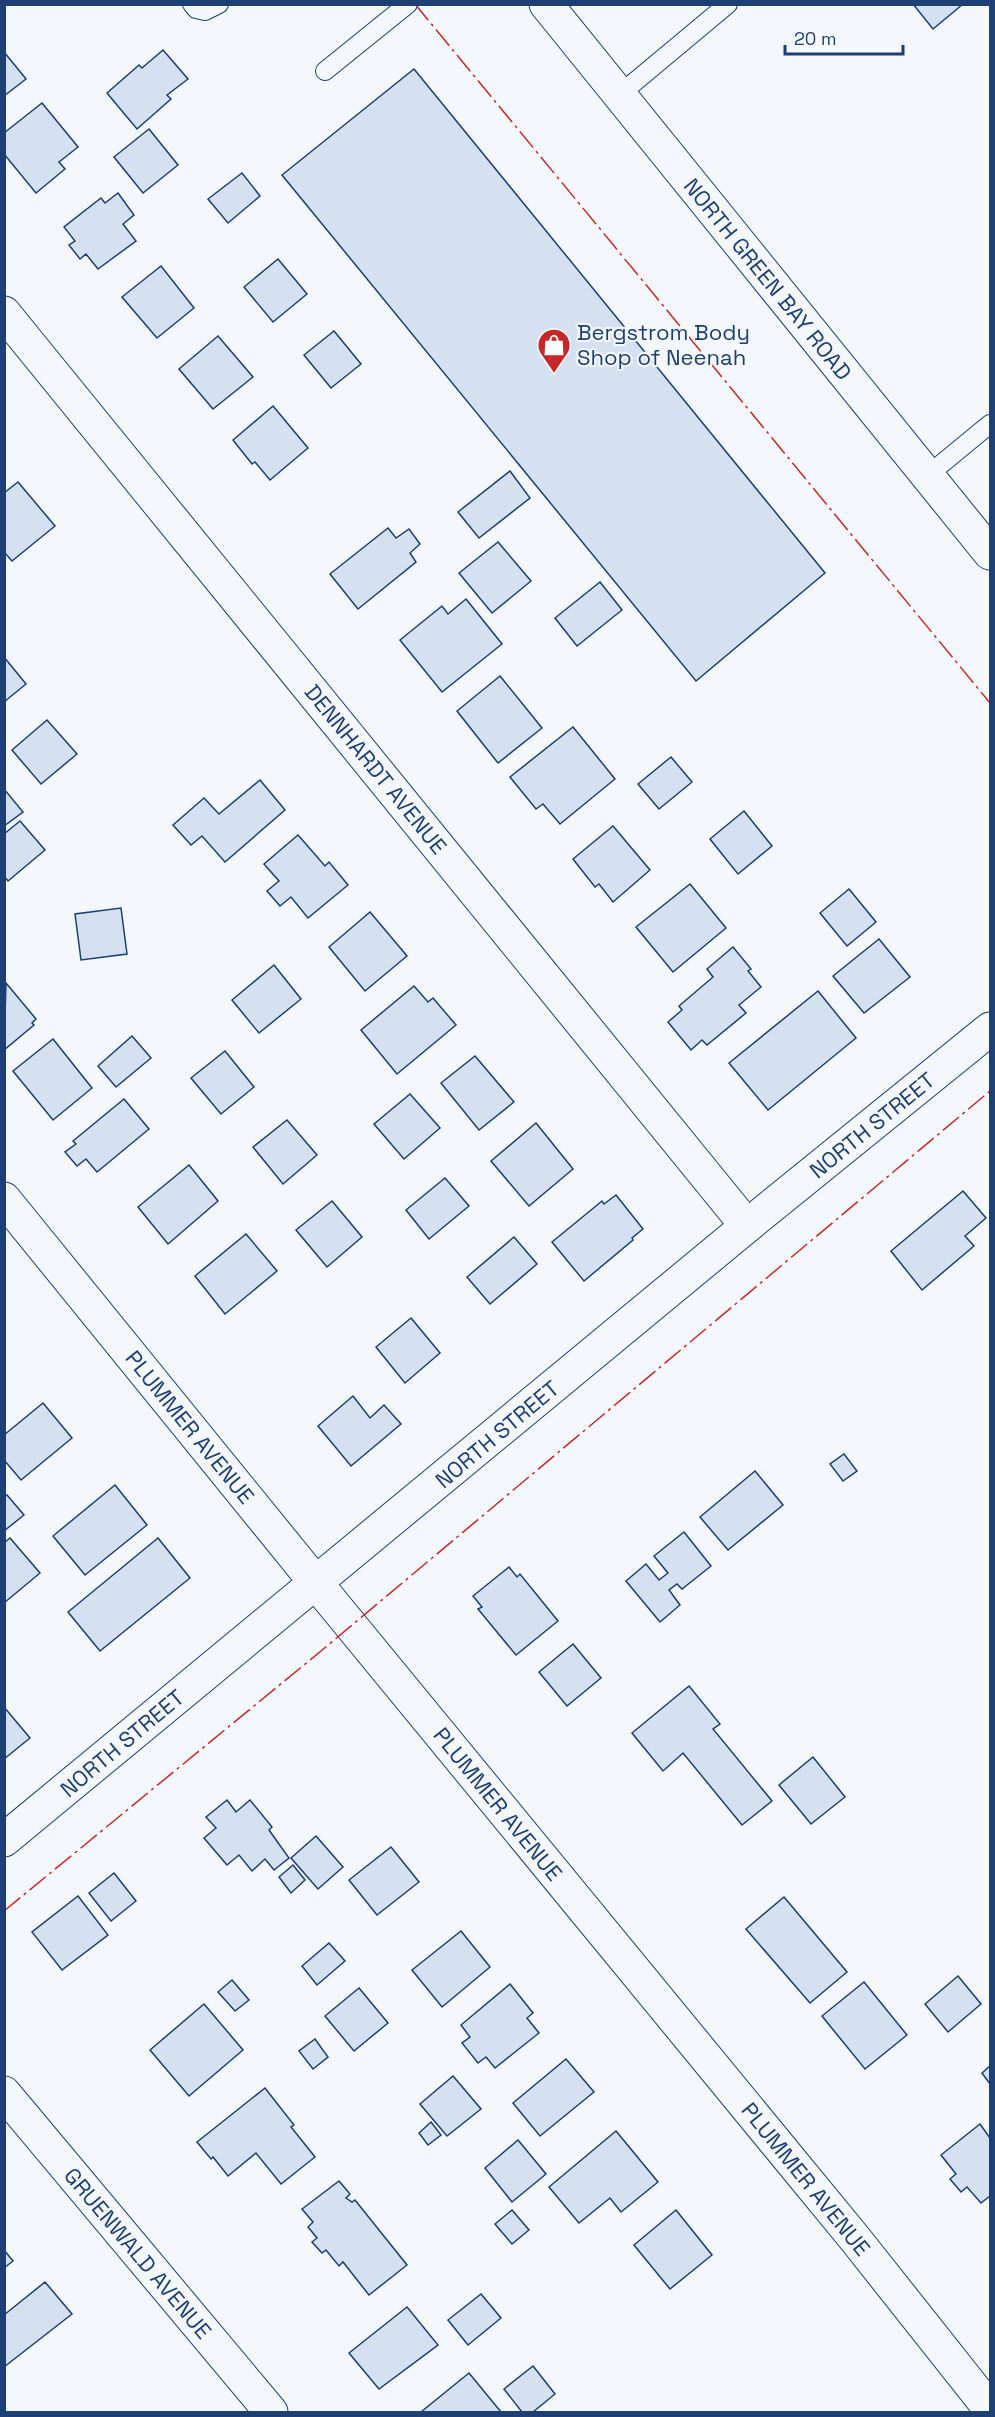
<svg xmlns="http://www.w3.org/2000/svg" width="995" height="2417" font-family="'Space Grotesk',sans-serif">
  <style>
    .building { fill: #d5e0f0; stroke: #1d3f73; stroke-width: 1.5 }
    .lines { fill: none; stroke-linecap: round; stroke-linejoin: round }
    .lane-casing { stroke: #1d3f73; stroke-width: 20 }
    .street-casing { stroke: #1d3f73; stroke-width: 35 }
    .secondary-casing { stroke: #1d3f73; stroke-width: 35 }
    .lane { stroke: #f4f7fb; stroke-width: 18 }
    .street { stroke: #f4f7fb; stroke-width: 33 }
    .secondary { stroke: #f4f7fb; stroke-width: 33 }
    .power { stroke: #c62828; stroke-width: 1.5; stroke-dasharray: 21 4.5 3 4.5; stroke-linecap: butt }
    .labels { text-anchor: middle; stroke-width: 4.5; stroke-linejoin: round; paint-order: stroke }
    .street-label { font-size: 22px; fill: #1d3f73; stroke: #f4f7fb }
    .poi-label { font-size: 22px; fill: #1d3f73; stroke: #f4f7fb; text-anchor: start }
  </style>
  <rect width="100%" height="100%" fill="#f4f7fb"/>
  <g class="building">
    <polygon points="913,4 963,4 933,29"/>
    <polygon points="163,50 188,79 167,95 171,99 137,129 107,93 139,65 142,68"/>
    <polygon points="4,52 26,79 4,96"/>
    <polygon points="414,69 825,573 696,681 282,175"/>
    <polygon points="42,103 78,147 59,162 65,169 36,193 4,154 4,133"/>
    <polygon points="149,129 178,165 143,193 114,157"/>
    <polygon points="242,173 260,196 228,223 208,199"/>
    <polygon points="118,193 134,215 123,224 136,241 98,269 86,254 80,259 69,245 75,241 64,227 101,198 105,203"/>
    <polygon points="278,259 307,294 273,322 244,287"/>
    <polygon points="161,266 194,308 157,338 122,297"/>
    <polygon points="334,331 361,364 331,388 304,355"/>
    <polygon points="218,336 253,377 213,409 179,369"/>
    <polygon points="273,406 308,448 270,480 255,462 252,464 233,440"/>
    <polygon points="510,471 530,498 479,538 458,512"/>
    <polygon points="18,482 55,526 12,561 4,552 4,493"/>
    <polygon points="388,528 396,538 409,529 420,544 410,553 416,562 358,609 330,574"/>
    <polygon points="498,542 531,581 492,613 459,573"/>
    <polygon points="600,582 622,610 577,646 555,618"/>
    <polygon points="466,599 502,644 442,692 400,640 442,606 448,614"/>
    <polygon points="4,657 26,684 4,702"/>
    <polygon points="500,676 542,728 498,763 457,711"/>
    <polygon points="47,720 77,754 41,784 12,750"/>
    <polygon points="573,727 615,779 560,824 543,804 536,809 510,777"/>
    <polygon points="671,757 692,782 659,809 638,784"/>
    <polygon points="260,780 285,810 225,862 202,836 191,845 173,825 204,798 219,814"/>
    <polygon points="4,789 23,812 4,826"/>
    <polygon points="744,811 772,846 738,874 710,839"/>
    <polygon points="20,821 45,850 8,881 4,876 4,834"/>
    <polygon points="613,826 650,870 613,902 599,884 595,887 573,859"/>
    <polygon points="298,835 325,866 329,862 348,885 308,918 291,897 280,906 267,891 279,881 264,864"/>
    <polygon points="690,884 726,928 673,972 636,927"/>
    <polygon points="849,889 876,922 847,946 820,913"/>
    <polygon points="121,908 127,954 81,960 75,914"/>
    <polygon points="370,912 407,956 365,991 329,947"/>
    <polygon points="879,939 910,977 864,1013 833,976"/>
    <polygon points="733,947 751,969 748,971 761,987 739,1005 746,1013 707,1045 702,1040 691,1050 668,1022 682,1010 679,1006 713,977 707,969"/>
    <polygon points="274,965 301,999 259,1033 232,1000"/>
    <polygon points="6,983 36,1019 32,1023 34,1025 4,1050"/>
    <polygon points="414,986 428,1002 433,998 456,1025 397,1074 361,1030"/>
    <polygon points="818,991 856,1038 768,1110 729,1063"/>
    <polygon points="132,1036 151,1058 116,1087 98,1066"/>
    <polygon points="53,1039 92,1088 53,1120 13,1071"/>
    <polygon points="225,1051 254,1087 221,1114 191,1078"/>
    <polygon points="475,1056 514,1102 479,1130 441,1083"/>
    <polygon points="410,1094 440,1128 404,1159 374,1124"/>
    <polygon points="124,1099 149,1129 97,1172 86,1159 77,1166 65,1152 76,1144 73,1141"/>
    <polygon points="287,1120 317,1155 283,1184 253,1147"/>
    <polygon points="536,1123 573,1169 529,1206 491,1161"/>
    <polygon points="189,1165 218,1201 168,1244 138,1207"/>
    <polygon points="445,1178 469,1206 429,1239 406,1210"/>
    <polygon points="963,1191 986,1218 965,1236 974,1246 922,1290 891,1251"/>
    <polygon points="616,1195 643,1229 632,1238 633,1240 584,1281 552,1242 602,1201 604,1204"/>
    <polygon points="332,1201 362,1237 327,1267 296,1230"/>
    <polygon points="246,1234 277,1271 225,1314 195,1276"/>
    <polygon points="514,1237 537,1264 490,1304 467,1277"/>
    <polygon points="411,1318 440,1353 405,1383 376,1347"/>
    <polygon points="353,1396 370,1418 384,1405 401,1424 351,1466 318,1426"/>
    <polygon points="43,1403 72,1438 21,1480 4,1460 4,1435"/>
    <polygon points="844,1454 857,1471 843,1481 830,1464"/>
    <polygon points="755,1471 783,1505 728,1550 700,1517"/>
    <polygon points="115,1485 147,1525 85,1575 53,1536"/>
    <polygon points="7,1495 24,1515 4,1531 4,1497"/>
    <polygon points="684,1532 711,1566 682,1589 677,1584 669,1590 680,1605 660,1622 626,1581 646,1564 659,1580 668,1573 654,1556"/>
    <polygon points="10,1538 40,1573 4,1603 4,1543"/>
    <polygon points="158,1538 190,1578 100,1651 68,1612"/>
    <polygon points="509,1567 517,1577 520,1574 558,1621 516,1655 478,1609 482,1607 473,1596"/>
    <polygon points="573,1644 601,1678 567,1706 539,1672"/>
    <polygon points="689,1686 720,1724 713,1729 772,1801 742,1825 683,1753 663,1771 632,1733"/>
    <polygon points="4,1707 30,1738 4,1759"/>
    <polygon points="813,1757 845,1797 811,1824 779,1785"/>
    <polygon points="227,1800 236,1812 250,1800 272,1827 269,1830 289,1858 274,1870 265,1859 252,1871 239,1855 227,1865 204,1838 216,1828 206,1817"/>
    <polygon points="316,1836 343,1867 318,1889 291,1858"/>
    <polygon points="391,1847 419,1882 377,1915 349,1880"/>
    <polygon points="293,1865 305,1880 291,1893 279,1877"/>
    <polygon points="114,1873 136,1901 111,1921 89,1893"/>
    <polygon points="78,1896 108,1935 62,1970 32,1932"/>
    <polygon points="784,1897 847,1972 810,2003 746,1929"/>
    <polygon points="461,1931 490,1967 442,2007 412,1970"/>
    <polygon points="329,1943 345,1961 317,1985 302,1966"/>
    <polygon points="958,1976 981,2004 948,2032 925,2004"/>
    <polygon points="232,1980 249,2000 235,2011 218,1992"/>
    <polygon points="864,1982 907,2035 865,2069 822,2016"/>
    <polygon points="510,1984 533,2013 527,2018 539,2033 495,2068 486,2057 478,2063 462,2043 470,2037 461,2025"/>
    <polygon points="359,1988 388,2023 354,2051 325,2016"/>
    <polygon points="204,2004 243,2050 189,2096 150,2050"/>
    <polygon points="315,2039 328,2057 313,2069 299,2051"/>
    <polygon points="566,2059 594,2092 540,2136 513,2103"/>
    <polygon points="990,2066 990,2084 982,2073"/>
    <polygon points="453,2076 481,2109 447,2136 420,2104"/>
    <polygon points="265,2088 294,2125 291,2127 315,2157 281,2184 256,2153 228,2176 213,2157 211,2159 197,2142"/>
    <polygon points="431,2122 441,2135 428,2145 419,2133"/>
    <polygon points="980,2124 990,2138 990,2196 981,2203 967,2187 961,2192 950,2179 956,2174 941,2155"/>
    <polygon points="616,2131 658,2182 621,2212 610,2198 579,2223 549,2187"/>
    <polygon points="518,2140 546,2174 512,2202 485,2168"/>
    <polygon points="339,2181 350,2194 346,2198 352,2202 355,2200 407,2265 369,2295 343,2262 339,2266 326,2250 322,2253 312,2242 317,2238 308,2227 313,2222 302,2209"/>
    <polygon points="512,2210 529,2230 512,2244 495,2224"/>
    <polygon points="676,2210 712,2255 670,2289 634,2245"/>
    <polygon points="4,2250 13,2261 4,2268"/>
    <polygon points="45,2282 72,2314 4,2367 4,2315"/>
    <polygon points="481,2294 501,2318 468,2345 448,2320"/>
    <polygon points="407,2307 438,2345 379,2389 349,2353"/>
    <polygon points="533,2366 555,2394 533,2412 522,2412 504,2389"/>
    <polygon points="469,2373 501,2412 421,2412"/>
  </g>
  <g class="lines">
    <g class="lane-casing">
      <g id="lane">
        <polyline points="192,4 196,9 205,11 219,4"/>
        <polyline points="325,71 408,4"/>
        <polyline points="619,95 728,4"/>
        <polyline points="928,475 990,424"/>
      </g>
    </g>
    <g class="street-casing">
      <g id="street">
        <polyline points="4,313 747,1226"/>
        <polyline points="4,1199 316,1583 856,2240 990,2409"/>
        <polyline points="4,1840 747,1226 990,1029"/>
        <polyline points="4,2093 271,2412"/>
      </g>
    </g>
    <g class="secondary-casing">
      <polyline id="secondary" points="546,4 990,553"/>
    </g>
    <use href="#lane" class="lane"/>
    <use href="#street" class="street"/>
    <use href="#secondary" class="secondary"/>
    <g class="power">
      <polyline points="415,4 990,703"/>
      <polyline points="4,1911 321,1651 990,1091"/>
    </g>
  </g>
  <defs>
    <g id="shop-pin" transform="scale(1.725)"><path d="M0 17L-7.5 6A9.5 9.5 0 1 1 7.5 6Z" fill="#c62828" stroke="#f4f7fb"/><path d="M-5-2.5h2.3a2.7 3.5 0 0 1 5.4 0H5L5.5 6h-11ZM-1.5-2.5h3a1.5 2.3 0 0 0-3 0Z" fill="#fff"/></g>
  </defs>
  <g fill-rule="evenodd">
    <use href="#shop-pin" x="554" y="345"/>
  </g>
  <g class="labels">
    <g class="street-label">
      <text transform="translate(768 279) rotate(51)" y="8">NORTH GREEN BAY ROAD</text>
      <text transform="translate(376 769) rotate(51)" y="8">DENNHARDT AVENUE</text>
      <text transform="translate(872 1125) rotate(-39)" y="8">NORTH STREET</text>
      <text transform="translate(190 1427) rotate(51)" y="8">PLUMMER AVENUE</text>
      <text transform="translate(497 1434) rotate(-40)" y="8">NORTH STREET</text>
      <text transform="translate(122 1743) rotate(-40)" y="8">NORTH STREET</text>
      <text transform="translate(498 1804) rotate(51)" y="8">PLUMMER AVENUE</text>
      <text transform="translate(806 2179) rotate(51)" y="8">PLUMMER AVENUE</text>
      <text transform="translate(138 2253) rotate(50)" y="8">GRUENWALD AVENUE</text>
    </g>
    <g class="poi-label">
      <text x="577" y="340">Bergstrom Body<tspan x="577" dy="25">Shop of Neenah</tspan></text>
    </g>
  </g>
  <rect width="995" height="2417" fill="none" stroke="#1d3f73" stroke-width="12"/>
  <path d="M785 45v9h118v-9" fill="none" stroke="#1d3f73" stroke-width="3"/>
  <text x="794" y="45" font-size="18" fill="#1d3f73" stroke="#f4f7fb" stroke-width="4.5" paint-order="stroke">20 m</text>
</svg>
